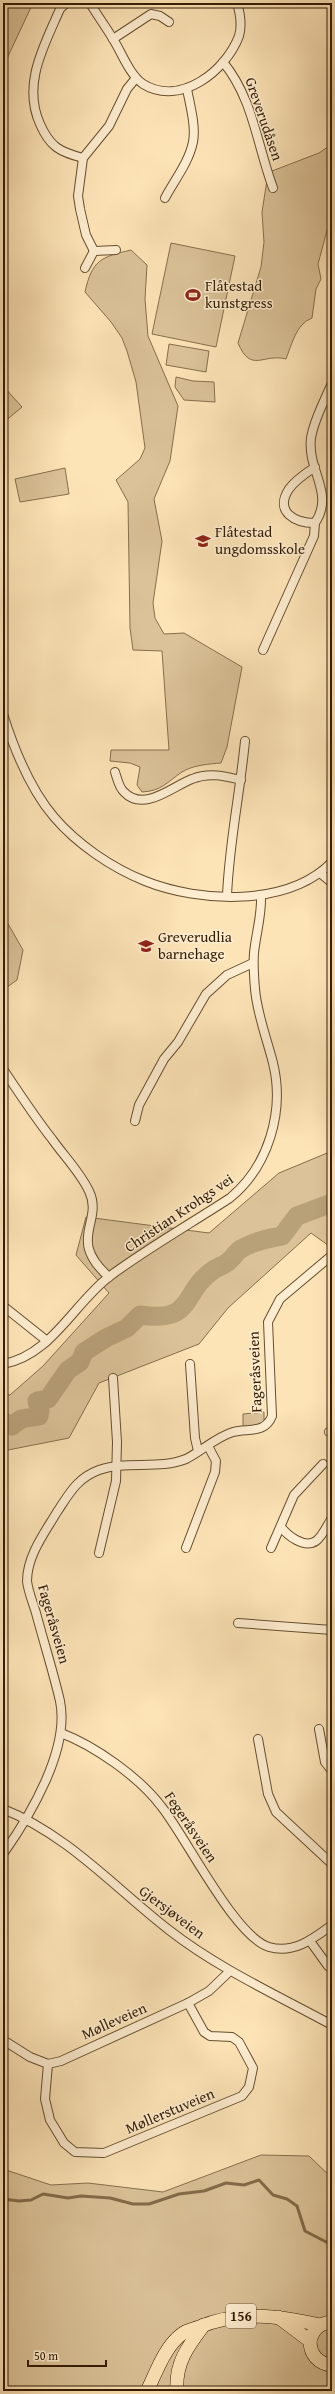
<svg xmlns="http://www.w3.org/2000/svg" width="335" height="2394" font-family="'Gentium Book Plus',serif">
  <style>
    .green { fill: #dbc298; stroke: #876f4c }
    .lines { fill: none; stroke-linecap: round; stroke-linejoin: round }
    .stream { stroke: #836b49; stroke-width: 3 }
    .river { stroke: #b8a079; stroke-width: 19 }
    .street-casing { stroke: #664e2e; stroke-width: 10 }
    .primary-casing { stroke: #331c00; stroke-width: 14 }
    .street { stroke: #feedd0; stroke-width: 8 }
    .primary { stroke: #fde4b7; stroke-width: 13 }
    .labels { text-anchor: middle; stroke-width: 3; stroke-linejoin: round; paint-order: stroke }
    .shield { fill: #feedd0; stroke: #705b3e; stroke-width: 1 }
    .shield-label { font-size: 14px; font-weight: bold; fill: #331c00 }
    .street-label { font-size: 15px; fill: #331c00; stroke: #feedd0 }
    .poi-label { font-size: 15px; fill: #331c00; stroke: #feedd0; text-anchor: start }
  </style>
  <rect width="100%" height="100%" fill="#fde4b7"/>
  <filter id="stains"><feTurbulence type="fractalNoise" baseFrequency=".005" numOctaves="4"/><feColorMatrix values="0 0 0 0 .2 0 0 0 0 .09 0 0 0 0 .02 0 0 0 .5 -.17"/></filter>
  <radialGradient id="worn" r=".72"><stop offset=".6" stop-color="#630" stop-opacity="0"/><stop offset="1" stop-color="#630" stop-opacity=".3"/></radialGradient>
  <g class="green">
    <polygon points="6,3 33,3 3,67 3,6"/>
    <path d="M332,144V212L318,264L321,279L316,289L312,318C296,324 292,344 286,359C263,353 251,374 238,343L261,267L264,242L262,212L267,180L272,171L319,153Z"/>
    <polygon points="171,243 235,256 216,347 152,334"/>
    <path d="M131,250L147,265L145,299L148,336L178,406L170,461L154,499L162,541L153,603L155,618L164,634L184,633L242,667L227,747L221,763C209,764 193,765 182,772C167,782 162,791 142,792L137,785L140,767L130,763L110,761L111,750H169L162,651L133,650L130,628L128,502L116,480L140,459L145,448L136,382L127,351L122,338L111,322L85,292C92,260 101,257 131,250Z"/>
    <polygon points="169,344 209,351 206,372 166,365"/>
    <polygon points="176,377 193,381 214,382 215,402 184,400 175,387"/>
    <polygon points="3,386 22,407 3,423"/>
    <polygon points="65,468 69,494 20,502 15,479"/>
    <polygon points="3,915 23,950 17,980 3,990"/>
    <polygon points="332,1151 332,1248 311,1233 228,1308 199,1344 99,1383 69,1438 3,1451 3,1394 10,1395 43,1366 109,1293 76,1255 86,1217 209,1233 279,1173"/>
    <polygon points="264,1412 264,1423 243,1428 243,1414"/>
    <polygon points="261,2155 309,2156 332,2178 332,2391 3,2391 3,2169 51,2185 88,2183 163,2192"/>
  </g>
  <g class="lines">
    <polyline class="stream" points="3,2199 19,2201 31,2200 43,2194 68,2198 81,2196 110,2198 133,2204 149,2204 179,2194 204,2191 226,2183 244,2185 259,2180 273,2195 287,2199 297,2206 305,2231 332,2245"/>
    <path class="river" d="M3,1421L12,1426L21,1419L39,1416L40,1411L37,1401L48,1399L68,1370L80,1362L84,1352L106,1338L127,1328L140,1315C195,1323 181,1293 212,1271C217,1267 223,1266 228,1262C233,1258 236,1252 241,1249C253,1242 268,1238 282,1236L297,1216L332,1203"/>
    <g class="street-casing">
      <g id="street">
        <path d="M66,3L60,9C44,46 22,84 40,124C50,147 60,152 83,158"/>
        <path d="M90,3C97,15 106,27 113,39C122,53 129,74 143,84C180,107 226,71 239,36C242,26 240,13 237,3"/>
        <polyline points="113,39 151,14 160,16 169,22"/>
        <path d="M223,62C253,98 257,145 273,188"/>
        <path d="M165,198C174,181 189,162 193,142C196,126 190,105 187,89"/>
        <polyline points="94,251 86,235 80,209 78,196 83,158 109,126 127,89 136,78"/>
        <polyline points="94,251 116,250"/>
        <polyline points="85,268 94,251"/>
        <path d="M315,467C306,473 295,480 289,489C274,512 295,523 315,523C335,493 307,471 311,438C314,419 325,400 332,383"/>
        <polyline points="263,650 314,536 315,523"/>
        <path d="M3,714C14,749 30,789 54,817C77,844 112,868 145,881C200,903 288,907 332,862"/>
        <path d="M115,772C117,778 119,788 124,792C144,813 173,786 192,779C209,772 225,776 241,780"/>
        <polyline points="320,873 332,883"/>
        <path d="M227,896C229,844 240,793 245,741"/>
        <path d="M3,1069C19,1093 34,1116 52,1139C64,1156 80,1172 89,1191C104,1222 66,1239 109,1277"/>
        <polyline points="135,1121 139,1105 164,1059 178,1042 206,994 227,975 253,963"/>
        <polyline points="3,1306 47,1341"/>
        <path d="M3,1364C51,1356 74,1303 110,1276C148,1248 190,1224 230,1198C268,1167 285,1112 273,1063C267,1039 257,1014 255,989C254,977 253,965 254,953C256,933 262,915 261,895"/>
        <polyline points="190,1364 195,1438 198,1451"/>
        <polyline points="329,1432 332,1432"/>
        <path d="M281,1527C287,1535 304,1549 316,1541C322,1537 328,1524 332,1518"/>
        <polyline points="186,1548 215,1472 216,1461 208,1446"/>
        <polyline points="271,1548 294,1495 323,1464"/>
        <polyline points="99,1553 116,1481 117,1442 113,1378"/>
        <polyline points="238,1623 332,1630"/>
        <polyline points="319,1729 325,1762 332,1771"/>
        <path d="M61,1733C95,1746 139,1777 161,1806C186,1837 235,1937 269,1947C294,1954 313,1939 332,1925"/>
        <polyline points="258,1739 268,1794 276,1812 332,1864"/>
        <path d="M3,1809C67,1834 116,1889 169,1930C219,1969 277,1995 332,2025"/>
        <path d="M3,1854C30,1816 70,1749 60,1701C53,1671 44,1643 36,1613C33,1603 28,1591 27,1581C27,1556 45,1532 57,1512C69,1494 77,1478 99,1470C126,1460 159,1470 186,1459C202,1451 216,1437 233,1432C248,1428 265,1434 272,1416L268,1322L280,1299L331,1256"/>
        <polyline points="310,1941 328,1966 332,1969"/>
        <polyline points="3,2040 30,2057 48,2064 61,2061 188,2003 209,1991 230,1971"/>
        <polyline points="48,2064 45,2099 50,2120 64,2143 75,2152 104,2153 242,2096 249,2087 253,2068 239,2042 232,2037 210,2036 204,2032 188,2003"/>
      </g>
    </g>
    <g class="primary-casing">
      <g id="primary">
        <polyline points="278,2317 310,2341"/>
        <path d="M332,2322C320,2323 313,2329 310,2341C310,2354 318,2364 332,2365"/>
        <path d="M147,2391C156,2373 165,2346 182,2334C187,2330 194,2329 199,2327C240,2310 279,2316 320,2325"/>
        <path d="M177,2391C175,2363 188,2346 204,2325"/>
      </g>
    </g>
    <use href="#street" class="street"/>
    <use href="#primary" class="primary"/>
  </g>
  <defs>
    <g id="stadium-bare" transform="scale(1.2)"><path d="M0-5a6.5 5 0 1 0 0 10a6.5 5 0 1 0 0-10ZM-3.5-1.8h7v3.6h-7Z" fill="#8f2418" stroke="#feedd0" stroke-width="2.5" paint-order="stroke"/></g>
    <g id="school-bare" transform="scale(1.2)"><path d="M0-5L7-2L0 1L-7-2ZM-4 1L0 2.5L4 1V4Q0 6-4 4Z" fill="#8f2418" stroke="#feedd0" stroke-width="2.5" paint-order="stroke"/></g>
  </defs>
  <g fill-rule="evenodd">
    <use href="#stadium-bare" x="193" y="295"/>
    <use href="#school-bare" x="203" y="541"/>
    <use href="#school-bare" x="146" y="946"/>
  </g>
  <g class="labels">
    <rect class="shield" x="226" y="2304" width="30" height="24" rx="3"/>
    <g class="shield-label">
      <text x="241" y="2321">156</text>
    </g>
    <g class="street-label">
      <text transform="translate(264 119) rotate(71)" y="5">Greverudåsen</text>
      <text transform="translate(179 1213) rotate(-34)" y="5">Christian Krohgs vei</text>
      <text transform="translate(255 1372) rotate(-92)" y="5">Fageråsveien</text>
      <text transform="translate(54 1624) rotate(74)" y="5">Fageråsveien</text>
      <text transform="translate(191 1827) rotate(56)" y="5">Fegeråsveien</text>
      <text transform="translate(172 1912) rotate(37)" y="5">Gjersjøveien</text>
      <text transform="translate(114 2021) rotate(-24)" y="5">Mølleveien</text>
      <text transform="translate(170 2111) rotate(-23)" y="5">Møllerstuveien</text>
    </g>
    <g class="poi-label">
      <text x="205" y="291">Flåtestad<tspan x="205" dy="17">kunstgress</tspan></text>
      <text x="215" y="537">Flåtestad<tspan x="215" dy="17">ungdomsskole</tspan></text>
      <text x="158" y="942">Greverudlia<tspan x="158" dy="17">barnehage</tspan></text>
    </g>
  </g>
  <rect width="335" height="2394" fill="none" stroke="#fde4b7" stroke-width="16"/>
  <rect x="4" y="4" width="327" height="2386" fill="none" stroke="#331c00" stroke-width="2"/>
  <rect x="8" y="8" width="319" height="2378" fill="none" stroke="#331c00"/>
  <path d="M28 2360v6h78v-6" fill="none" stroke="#331c00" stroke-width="2"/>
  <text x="34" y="2360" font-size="12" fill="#331c00" stroke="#feedd0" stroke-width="3" paint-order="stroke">50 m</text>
  <rect width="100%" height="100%" filter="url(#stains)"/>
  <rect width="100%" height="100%" fill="url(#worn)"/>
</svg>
